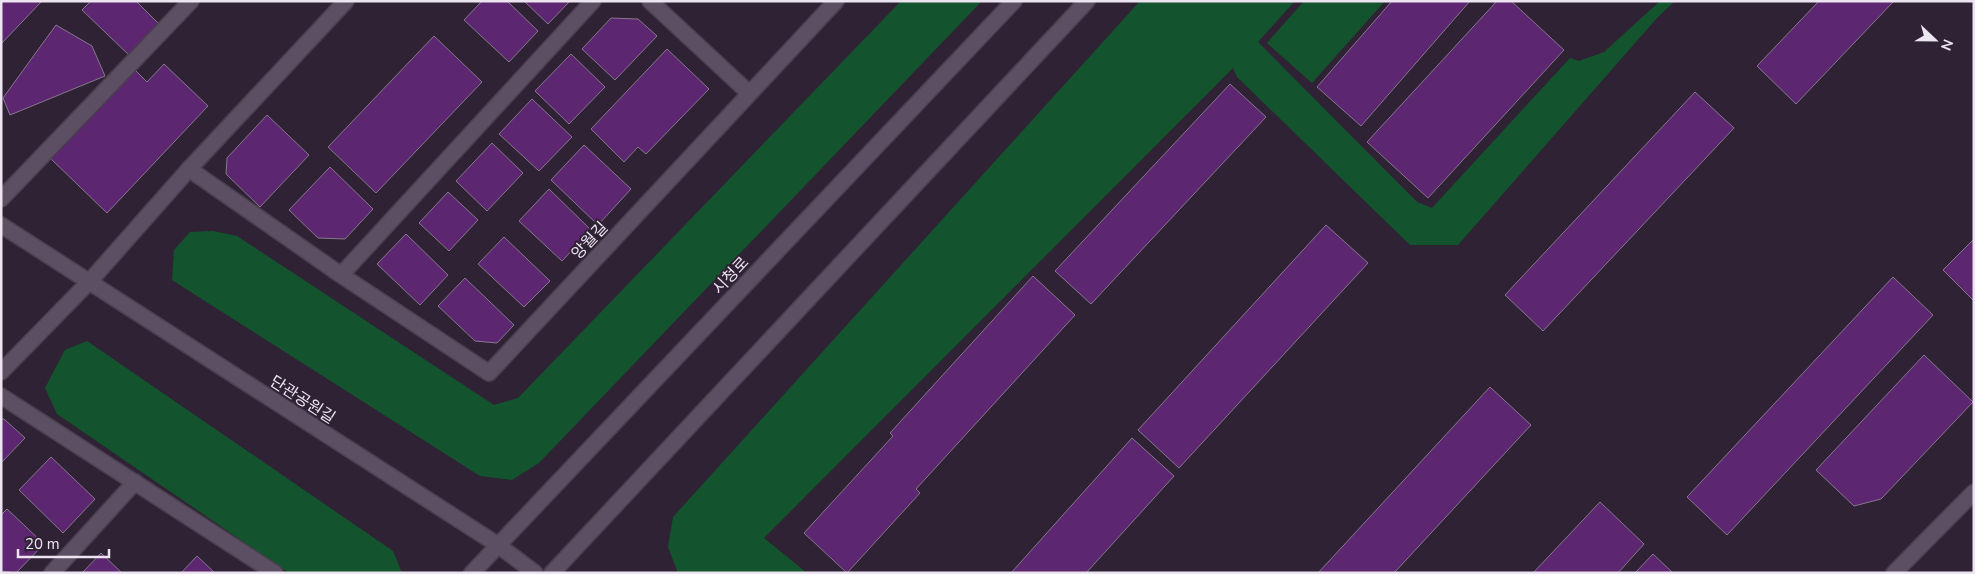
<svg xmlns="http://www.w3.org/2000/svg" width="1975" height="574" font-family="'Nunito Sans','Noto Sans KR',sans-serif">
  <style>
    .green { fill: #13542e }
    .building { fill: #5c2770; stroke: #86778d }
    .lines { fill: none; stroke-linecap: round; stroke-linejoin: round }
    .service-casing { stroke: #4a3f4e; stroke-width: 18 }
    .tertiary-casing { stroke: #4a3f4e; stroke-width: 18 }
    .service { stroke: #5d4f63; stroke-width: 15 }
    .tertiary { stroke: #5d4f63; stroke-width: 15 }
    .labels { text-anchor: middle; stroke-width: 4; stroke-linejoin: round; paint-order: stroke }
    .street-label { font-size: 16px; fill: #ece4f0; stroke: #2f2234 }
  </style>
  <rect width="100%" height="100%" fill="#2f2234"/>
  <g class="green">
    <polygon points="901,1 982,1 539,463 512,480 480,476 172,280 174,250 190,232 213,231 237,236 494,405 518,398"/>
    <polygon points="1140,1 1295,1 1258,42 1417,202 1432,208 1570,58 1579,61 1604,52 1660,1 1675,1 1657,18 1458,245 1410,245 1237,77 1233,68 764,538 807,573 678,573 668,547 673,517"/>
    <polygon points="1304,1 1385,1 1312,83 1267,43"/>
    <polygon points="87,341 393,551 402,573 289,573 57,414 45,388 65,350"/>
  </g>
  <g class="building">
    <polygon points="1,1 42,1 1,44"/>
    <polygon points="91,1 136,1 161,26 131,57 82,10"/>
    <polygon points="482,1 507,1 538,31 509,62 464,20"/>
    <polygon points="524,1 570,1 548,24"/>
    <polygon points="1392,1 1470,1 1361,126 1317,87"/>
    <polygon points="1497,1 1511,1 1564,50 1428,198 1367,142"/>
    <polygon points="1819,1 1894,1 1796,104 1757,66"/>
    <polygon points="611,18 638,19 657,36 615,80 582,49"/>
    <polygon points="56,25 92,46 105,76 10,115 3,98"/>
    <polygon points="434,36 482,82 376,193 328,147"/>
    <polygon points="667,49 709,89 646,154 638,147 624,162 591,129"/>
    <polygon points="571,54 605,87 569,124 535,91"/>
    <polygon points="164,64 208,106 107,213 50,158 134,69 147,82"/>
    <polygon points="1230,84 1266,117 1091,304 1055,271"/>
    <polygon points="1695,92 1734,128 1543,331 1505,295"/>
    <polygon points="532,99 572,137 539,171 499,134"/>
    <polygon points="267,115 309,155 260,207 226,174 227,158"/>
    <polygon points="492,143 523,173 487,211 456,181"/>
    <polygon points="584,145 631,189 598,225 551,180"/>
    <polygon points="330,167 373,209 345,239 318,238 289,210"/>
    <polygon points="549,189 591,230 562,261 519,221"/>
    <polygon points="448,192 478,220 449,251 419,223"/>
    <polygon points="1326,225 1368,263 1179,468 1138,430"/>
    <polygon points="406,234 448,275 420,305 377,264"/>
    <polygon points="504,237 550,281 524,307 478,264"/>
    <polygon points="1974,239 1974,301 1943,270"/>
    <polygon points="1033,276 1075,315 916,489 920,493 847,573 804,533 893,436 890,433"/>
    <polygon points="1893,277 1933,315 1727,535 1687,497"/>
    <polygon points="465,278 514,325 497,343 475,341 438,306"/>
    <polygon points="1924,355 1973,402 1881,499 1854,506 1816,470"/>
    <polygon points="1490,387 1531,425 1394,573 1318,573"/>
    <polygon points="1,419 4,419 25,438 1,463"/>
    <polygon points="1132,438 1174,476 1086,573 1011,573"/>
    <polygon points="51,457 95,499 63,533 19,490"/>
    <polygon points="1600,502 1644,544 1618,573 1533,573"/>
    <polygon points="7,509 44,544 16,573 1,571 1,515"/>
    <polygon points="101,553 122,573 82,573"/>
    <polygon points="1653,554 1673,573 1635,573"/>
    <polygon points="197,556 215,573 181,573"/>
  </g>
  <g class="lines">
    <g class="service-casing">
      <g id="service">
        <polyline points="650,1 749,93"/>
        <polyline points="189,169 341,275 489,373 836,1"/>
        <polyline points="1,199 191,1"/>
        <polyline points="341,275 593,1"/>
        <polyline points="1,372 90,281 189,169 346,1"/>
        <polyline points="1,396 275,573"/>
        <polyline points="52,573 135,482"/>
      </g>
    </g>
    <g class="tertiary-casing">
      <g id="tertiary">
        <polyline points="1,225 498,545 535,573"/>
        <polyline points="472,573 1014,1"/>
        <polyline points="552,573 1087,1"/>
        <polyline points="1894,573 1974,492"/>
      </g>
    </g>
    <use href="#service" class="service"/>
    <use href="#tertiary" class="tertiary"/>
  </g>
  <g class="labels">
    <g class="street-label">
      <text transform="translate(589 240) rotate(-47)" y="6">앙월길</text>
      <text transform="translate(730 275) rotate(-47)" y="6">시청로</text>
      <text transform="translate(303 399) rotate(33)" y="6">단관공원길</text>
    </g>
  </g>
  <rect width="1975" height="574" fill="none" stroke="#ece4f0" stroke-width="5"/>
  <g transform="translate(1935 40) rotate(112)" stroke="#2f2234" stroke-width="4" paint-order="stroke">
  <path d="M0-4L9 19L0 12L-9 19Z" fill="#ece4f0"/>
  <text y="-8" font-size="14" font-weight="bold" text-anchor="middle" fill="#ece4f0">N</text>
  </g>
  <path d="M18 549v8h91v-8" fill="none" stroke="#ece4f0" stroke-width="2.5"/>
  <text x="25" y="549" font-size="15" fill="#ece4f0" stroke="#2f2234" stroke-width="4" paint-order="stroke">20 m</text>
</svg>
